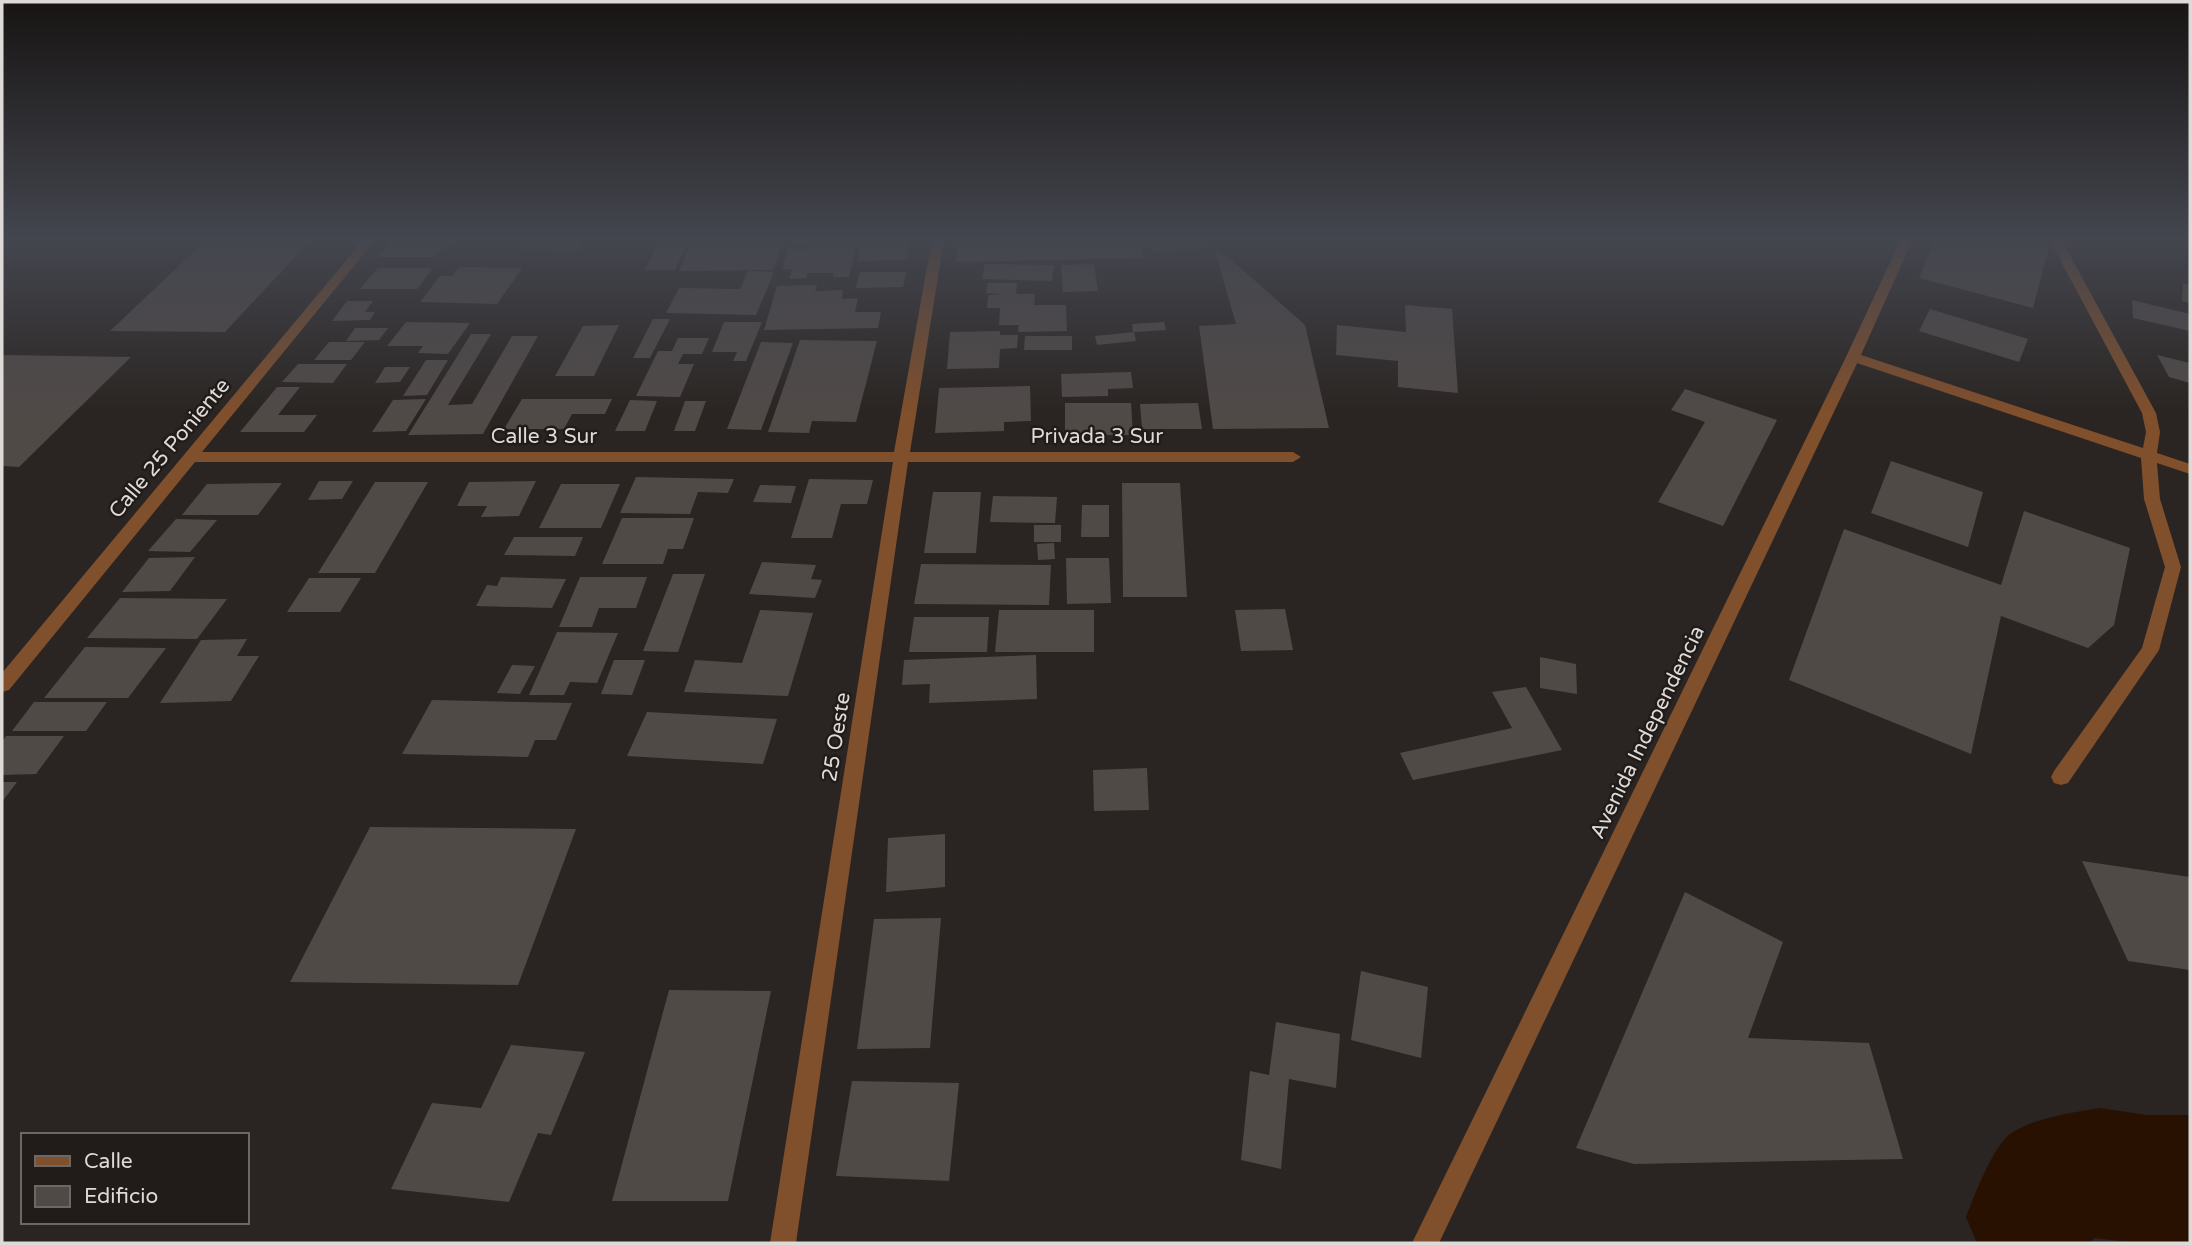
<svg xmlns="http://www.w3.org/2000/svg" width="2192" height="1245" font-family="'Varela Round',sans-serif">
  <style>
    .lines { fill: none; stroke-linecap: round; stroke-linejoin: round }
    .river { fill: #291101; fill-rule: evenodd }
    .building { fill: #504a47 }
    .minor { fill: #804f2c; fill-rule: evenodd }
    .tertiary { fill: #804f2c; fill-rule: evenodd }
    .labels { text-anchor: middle; stroke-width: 5; stroke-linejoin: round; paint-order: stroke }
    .street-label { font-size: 21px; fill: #dddad8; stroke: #211c19 }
  </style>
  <rect width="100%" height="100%" fill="#2a2522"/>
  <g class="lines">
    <path class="river" d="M2100,1108L2147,1115H2190V1243H2138L2094,1238L2090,1243H1977L1966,1217C1974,1197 1993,1146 2010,1134C2036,1117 2071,1113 2100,1108Z"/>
  </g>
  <g class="building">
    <polygon points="207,239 312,239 225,332 110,331"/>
    <polygon points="393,239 459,239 455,245 445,245 435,257 378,257"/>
    <polygon points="531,239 584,239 577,250 523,249"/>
    <polygon points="660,239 689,239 675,270 645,270"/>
    <polygon points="791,239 858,239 849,277 833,277 834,273 808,273 806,278 789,279 792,269 782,269 788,249 808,249 810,244 790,244"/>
    <polygon points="889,239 909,239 907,260 858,261 860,247 888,246"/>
    <polygon points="957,239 1033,239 1033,242 956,244"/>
    <polygon points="1149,239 1204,239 1207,248 1152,251"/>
    <polygon points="1935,239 2043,239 2048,250 2033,308 1919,278"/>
    <polygon points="1141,242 1143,258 956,262 958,247"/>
    <polygon points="782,243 773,270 679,271 690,244"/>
    <polygon points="1215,251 1228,257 1305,325 1329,428 1213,429 1199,326 1236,324"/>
    <polygon points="985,264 1054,265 1052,281 982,279"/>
    <polygon points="1094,264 1098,291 1063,292 1061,265"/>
    <polygon points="459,267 522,268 497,304 420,302 440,276 452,276"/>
    <polygon points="378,268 433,268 417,289 360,289"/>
    <polygon points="748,271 774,272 756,315 666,313 679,288 740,289"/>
    <polygon points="860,272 906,272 903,287 856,288"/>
    <polygon points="988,283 1017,283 1016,294 1035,294 1034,305 1066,305 1067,331 1018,332 1019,325 999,325 1000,308 987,308 988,295 1005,294 986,293"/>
    <polygon points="2183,283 2190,285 2190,303 2182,301"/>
    <polygon points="817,285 815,291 843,290 842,299 858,298 855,312 881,312 878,328 764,330 777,286"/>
    <polygon points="2132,300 2190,314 2190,331 2133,318"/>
    <polygon points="347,301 373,301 365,312 375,312 370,320 332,321"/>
    <polygon points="1405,305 1452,309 1458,393 1398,387 1398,361 1336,355 1337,325 1406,332"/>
    <polygon points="1930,309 2028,339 2019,362 1919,331"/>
    <polygon points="653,319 670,319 650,358 633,358"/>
    <polygon points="406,322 470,323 448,354 418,353 423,346 387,346"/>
    <polygon points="724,322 762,322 746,361 733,361 737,352 712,352"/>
    <polygon points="1164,322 1166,330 1133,332 1132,324"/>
    <polygon points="619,325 594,376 555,376 583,326"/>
    <polygon points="355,328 388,328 379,340 346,341"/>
    <polygon points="1000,331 1000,335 1018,335 1017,348 1000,349 999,368 947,369 950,332"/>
    <polygon points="1134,332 1136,341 1097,345 1095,336"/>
    <polygon points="471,334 491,334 448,405 472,404 512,336 538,336 483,434 408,435"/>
    <polygon points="1025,336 1072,336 1072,350 1024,350"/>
    <polygon points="678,338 709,338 702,354 683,354 678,364 694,364 680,397 636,396 658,351 672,351"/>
    <polygon points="800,340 877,341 856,422 812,421 809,433 768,432"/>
    <polygon points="329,342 365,342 351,360 314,360"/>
    <polygon points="761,342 793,343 761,430 727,429"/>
    <polygon points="2,355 131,357 19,467 2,466"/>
    <polygon points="2157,355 2190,363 2190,383 2169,377"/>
    <polygon points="426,360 448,360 427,395 403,396"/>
    <polygon points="298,364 347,364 333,383 282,382"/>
    <polygon points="385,367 410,367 400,382 375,383"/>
    <polygon points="1131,372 1133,388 1108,389 1108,396 1062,397 1061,374"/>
    <polygon points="1030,386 1031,421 1004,422 1004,431 935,433 939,388"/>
    <polygon points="277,387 300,387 278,415 317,415 304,432 240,432"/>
    <polygon points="1685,389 1777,420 1723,526 1658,502 1705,422 1671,410"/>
    <polygon points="426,399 406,431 372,432 393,400"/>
    <polygon points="522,399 612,399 605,414 572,414 564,429 504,429"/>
    <polygon points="630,400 657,401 645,431 615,431"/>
    <polygon points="685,401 706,401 695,431 674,431"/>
    <polygon points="1065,403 1131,403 1133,435 1065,435"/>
    <polygon points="1198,403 1202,429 1142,429 1140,404"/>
    <polygon points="1891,461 1983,492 1968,547 1871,513"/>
    <polygon points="636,477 734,479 728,493 698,492 690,514 620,513"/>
    <polygon points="809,479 873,480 867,504 841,504 832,538 791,538"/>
    <polygon points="319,481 353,481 342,499 308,500"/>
    <polygon points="536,481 519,516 481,517 487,506 457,506 469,482"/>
    <polygon points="375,482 428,482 375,573 318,573"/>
    <polygon points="282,483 258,515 182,515 207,484"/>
    <polygon points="1122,483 1180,483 1187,597 1123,597"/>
    <polygon points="561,484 620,484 601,528 539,528"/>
    <polygon points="760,485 796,486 791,503 753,502"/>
    <polygon points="933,492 981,492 976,553 924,553"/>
    <polygon points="993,496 1057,497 1055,523 990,522"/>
    <polygon points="1082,505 1109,505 1109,537 1081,537"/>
    <polygon points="2024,511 2130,548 2114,625 2088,648 2001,616 1971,754 1789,680 1844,529 2001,585"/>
    <polygon points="622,518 694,518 683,549 668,549 663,564 602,564"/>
    <polygon points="176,519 217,520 190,552 148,551"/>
    <rect x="1034" y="525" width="27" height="17"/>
    <polygon points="514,537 583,537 575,556 504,555"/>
    <polygon points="1054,543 1055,559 1038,560 1037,544"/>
    <polygon points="195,557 170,591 122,592 149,558"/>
    <polygon points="1066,558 1109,558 1111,603 1067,604"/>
    <polygon points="762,562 816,565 811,579 822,580 815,598 749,594"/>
    <polygon points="921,564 1051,565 1049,605 914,604"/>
    <polygon points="673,574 705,574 678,652 643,651"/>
    <polygon points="501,577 566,579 552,608 476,606 487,585 497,586"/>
    <polygon points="580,577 647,577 636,608 599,608 592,627 559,627"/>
    <polygon points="309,578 361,578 340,612 287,612"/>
    <polygon points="120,598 227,599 197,639 87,638"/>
    <polygon points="1285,609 1293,650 1241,651 1235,610"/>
    <polygon points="760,610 813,613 788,696 684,692 695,660 742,663"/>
    <polygon points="999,610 1094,610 1094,652 995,652"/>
    <polygon points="914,617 989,617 987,652 909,652"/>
    <polygon points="557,632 618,633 597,683 570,682 564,695 529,695"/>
    <polygon points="247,639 237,656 259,656 231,701 160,703 201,640"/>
    <polygon points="85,647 166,648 128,698 44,698"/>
    <polygon points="1036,655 1037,699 929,703 930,684 902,685 904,660"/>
    <polygon points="1540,657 1576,664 1577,694 1540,688"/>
    <polygon points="614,660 645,660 632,695 601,694"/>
    <polygon points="512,665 535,666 520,694 497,693"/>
    <polygon points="1526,687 1562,750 1413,780 1400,753 1512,728 1492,692"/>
    <polygon points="432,700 572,703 556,740 535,740 528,757 402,754"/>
    <polygon points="34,702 107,702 86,731 12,731"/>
    <polygon points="647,712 777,719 763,764 627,756"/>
    <polygon points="6,736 64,736 36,774 2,775 2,742"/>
    <polygon points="1147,768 1149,810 1094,811 1093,770"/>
    <polygon points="2,782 17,782 2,802"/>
    <polygon points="370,827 576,829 518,985 290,982"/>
    <polygon points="945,834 945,887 886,892 888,838"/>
    <polygon points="2082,861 2190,877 2190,970 2128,961"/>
    <polygon points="1685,892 1783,942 1748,1038 1869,1043 1903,1159 1634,1164 1576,1148"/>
    <polygon points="941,918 930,1048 857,1049 874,919"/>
    <polygon points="1361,971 1428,987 1421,1058 1351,1040"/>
    <polygon points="669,990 771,991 728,1201 612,1201"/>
    <polygon points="1276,1022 1340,1034 1336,1088 1289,1079 1281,1169 1241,1160 1250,1071 1269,1075"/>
    <polygon points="511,1045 585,1052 551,1135 538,1133 509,1202 391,1189 432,1103 481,1108"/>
    <polygon points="852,1081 959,1083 949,1181 836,1176"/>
  </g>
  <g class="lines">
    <g class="minor">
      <polygon points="364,239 376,239 202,452 894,452 932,239 944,239 910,452 1293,452 1301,457 1293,462 908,462 796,1243 770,1243 893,462 195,462 9,690 2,692 2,673"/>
      <polygon points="2049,239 2061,239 2156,413 2160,432 2157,453 2190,464 2190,474 2157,463 2160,499 2181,567 2159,650 2068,783 2061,785 2054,783 2051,777 2054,771 2142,648 2165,567 2144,499 2141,458 1848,360 1846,357 1853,353 1858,354 2143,448 2146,432 2142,413"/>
    </g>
    <polygon class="tertiary" points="1901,239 1913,239 1860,357 1439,1243 1412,1243 1846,357"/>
  </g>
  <linearGradient id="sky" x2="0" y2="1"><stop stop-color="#171413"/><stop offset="0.58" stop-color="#44464f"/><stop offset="1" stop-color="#44464f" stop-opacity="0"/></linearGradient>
  <rect width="2192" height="413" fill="url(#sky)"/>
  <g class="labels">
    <g class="street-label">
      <text x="544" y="443">Calle 3 Sur</text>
      <text x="1097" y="443">Privada 3 Sur</text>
      <text transform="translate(169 448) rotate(-50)" y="7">Calle 25 Poniente</text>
      <text transform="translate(1647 732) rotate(-64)" y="7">Avenida Independencia</text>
      <text transform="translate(836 737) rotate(-81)" y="7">25 Oeste</text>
    </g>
  </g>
  <rect width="2192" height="1245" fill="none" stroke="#dddad8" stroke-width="7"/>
  <rect x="21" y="1133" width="228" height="91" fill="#211c19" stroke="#6c6865" stroke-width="2"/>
  <rect x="35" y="1156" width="35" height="10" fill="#804f2c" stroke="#6c6865" stroke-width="2"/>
  <text x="84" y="1168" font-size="21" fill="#dddad8">Calle</text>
  <rect x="35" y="1186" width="35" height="21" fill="#504a47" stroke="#6c6865" stroke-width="2"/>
  <text x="84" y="1203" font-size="21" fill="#dddad8">Edificio</text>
</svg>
